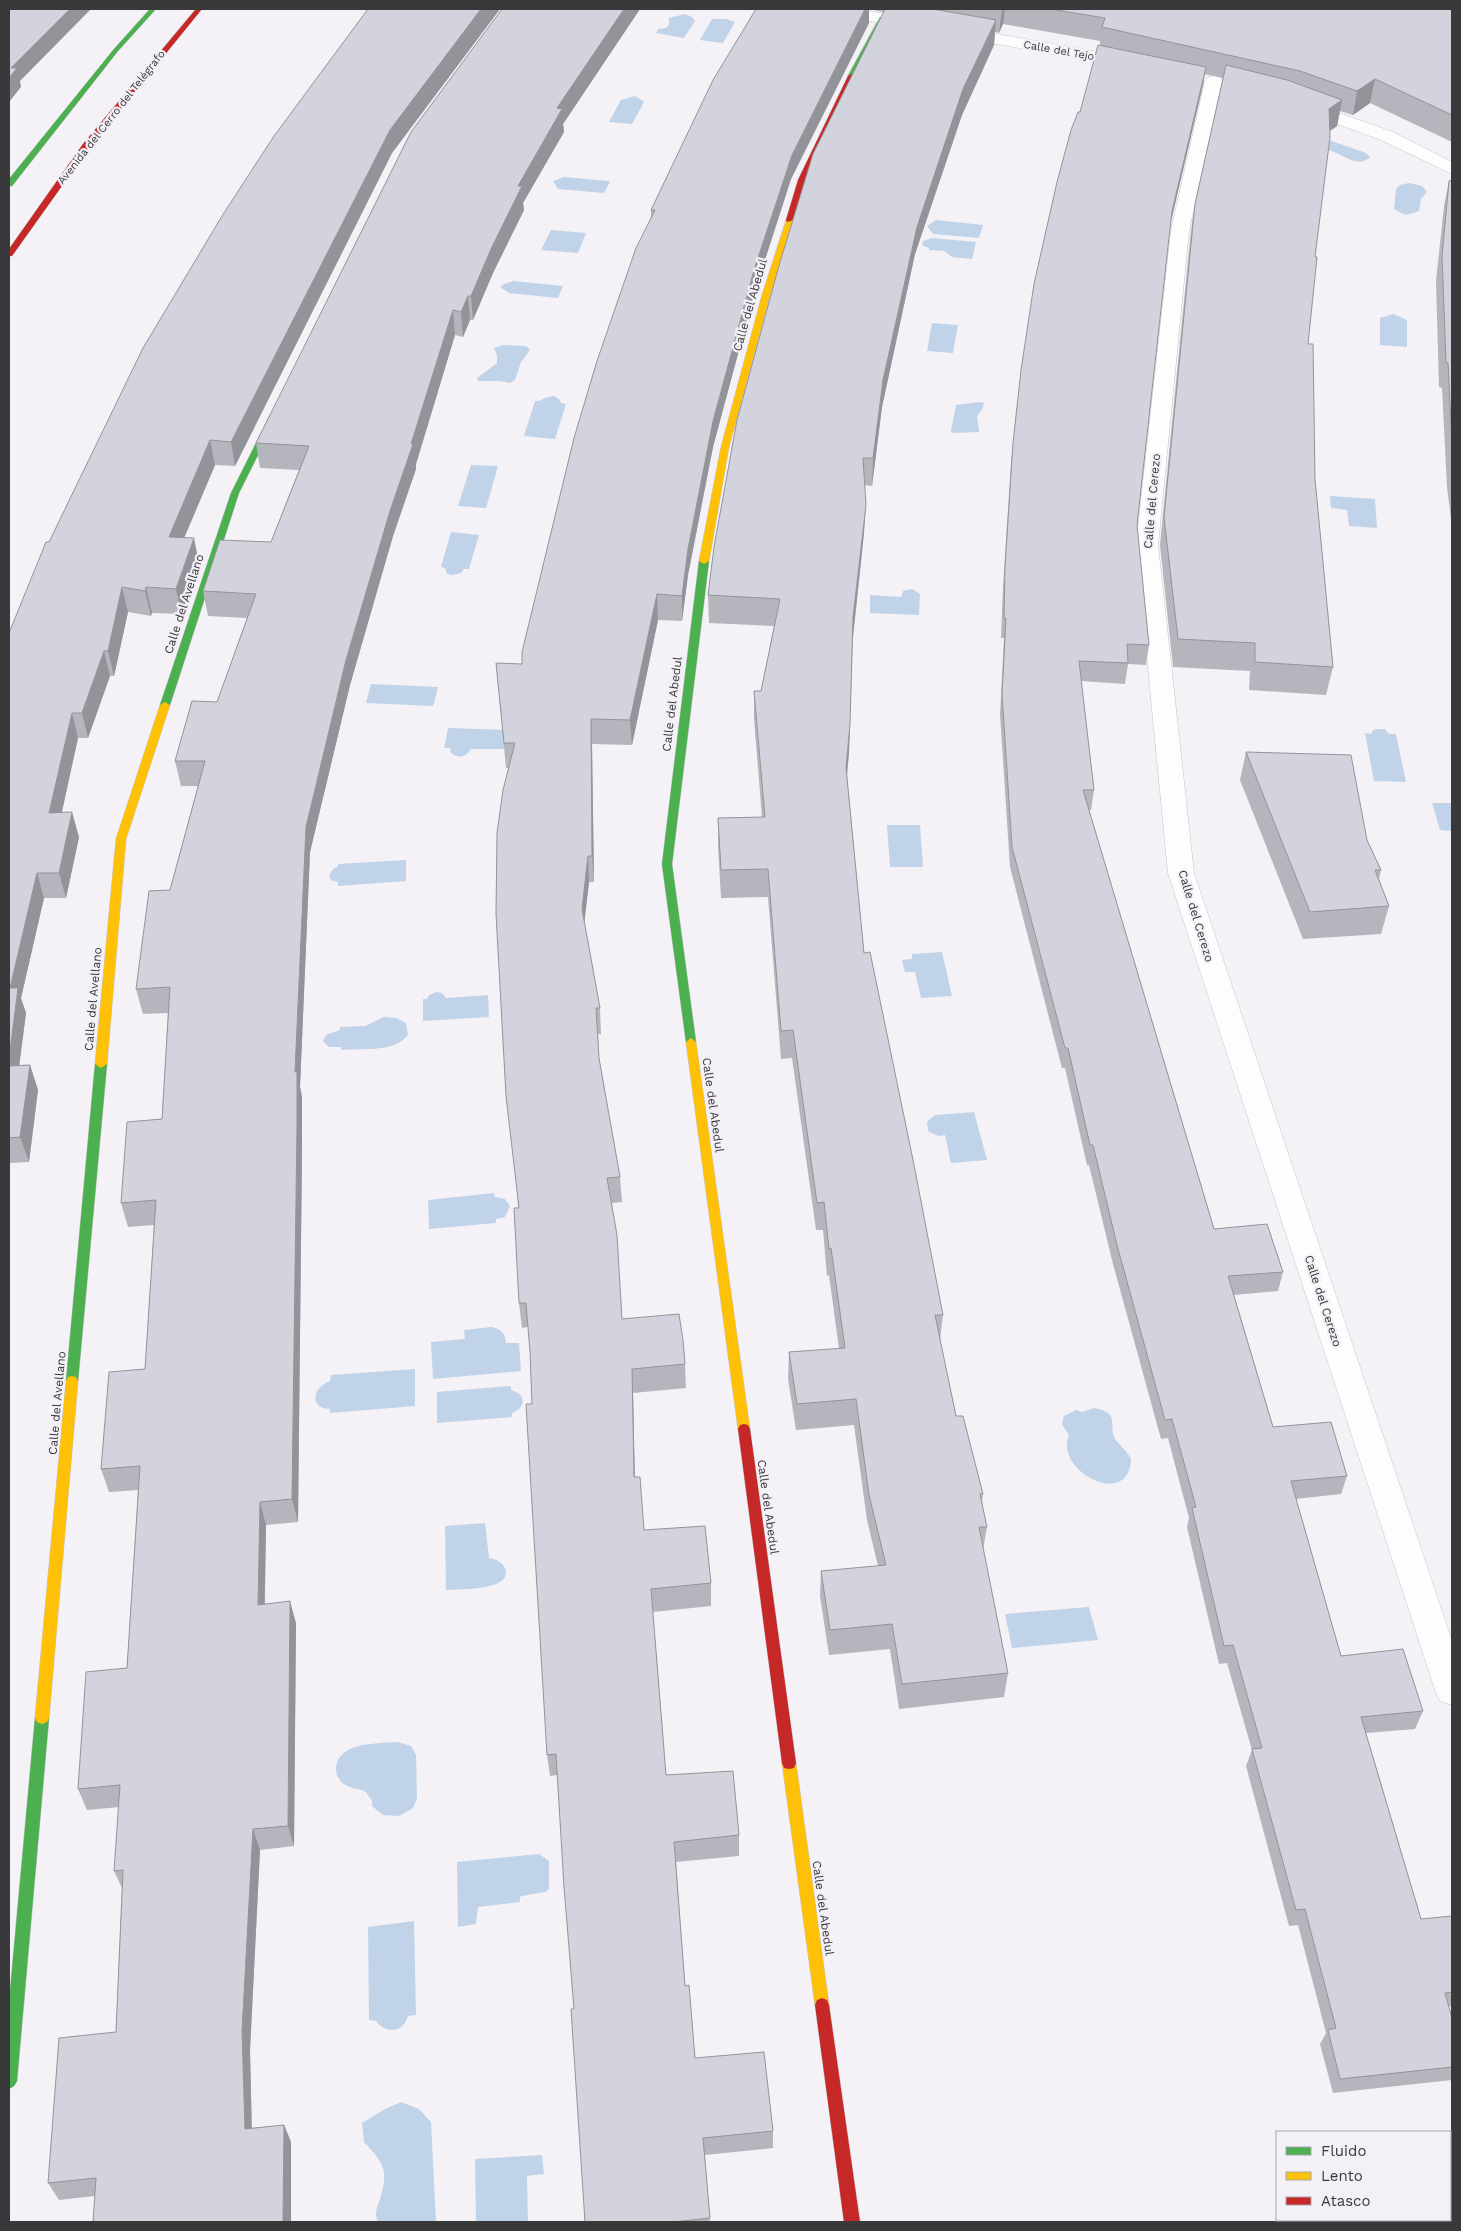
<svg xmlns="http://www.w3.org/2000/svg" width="1461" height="2231" font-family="'Work Sans',sans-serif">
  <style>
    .water { fill: #c0d3e9 }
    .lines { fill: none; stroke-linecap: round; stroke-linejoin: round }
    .street-casing { stroke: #c6c4c7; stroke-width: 1 }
    .fast-casing { stroke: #c6c4c7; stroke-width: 1 }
    .slow-casing { stroke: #c6c4c7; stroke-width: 1 }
    .jam-casing { stroke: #c6c4c7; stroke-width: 1 }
    .street { fill: #fdfdfe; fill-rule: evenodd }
    .fast { fill: #4caf50; fill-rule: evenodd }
    .slow { fill: #ffc107; fill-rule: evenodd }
    .jam { fill: #c62828; fill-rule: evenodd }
    .wall { fill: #b5b5bd }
    .shaded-wall { fill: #93949a }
    .building { fill: #d2d3dc; stroke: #93949a }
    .labels { text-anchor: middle; stroke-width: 4.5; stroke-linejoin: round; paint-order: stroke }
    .far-street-label { font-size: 11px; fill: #39383a; stroke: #f3f1f7 }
    .street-label { font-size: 12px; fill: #39383a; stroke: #f3f1f7 }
  </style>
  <rect width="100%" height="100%" fill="#f4f2f6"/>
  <g class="water">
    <polygon points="685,14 692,17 695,21 684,38 656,33 658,29 666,28 669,25 669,18"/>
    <polygon points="712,19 726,19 735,22 723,43 700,40"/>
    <polygon points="635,96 644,102 632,124 609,122 621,100"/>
    <path d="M1323,138L1366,153L1370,157C1357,170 1341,152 1327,150Z"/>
    <polygon points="564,177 609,181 610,182 604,193 558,189 553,181"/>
    <path d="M1409,183L1422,186L1427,192L1421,199L1419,211C1405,216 1407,216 1394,209L1396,189L1400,185Z"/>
    <polygon points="936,220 983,225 979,238 933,234 927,226"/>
    <polygon points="551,230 586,233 578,253 541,250"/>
    <polygon points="932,238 976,242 972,259 952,257 944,251 929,250 929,248 922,245 923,241"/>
    <polygon points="513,281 563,286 558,298 508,293 508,292 501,288 502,285"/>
    <polygon points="1393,314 1407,320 1407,347 1380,345 1380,318"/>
    <polygon points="932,323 958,325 953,353 927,351"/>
    <polygon points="503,345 526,346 530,350 521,362 515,380 510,383 500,381 478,381 477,378 497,363 497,355 494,348"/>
    <path d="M554,396L560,400L561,403L566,404L555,439L524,436L535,401C541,402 546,396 554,396Z"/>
    <polygon points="980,402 984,403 983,408 977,416 979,432 953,433 951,431 956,405"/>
    <polygon points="471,465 498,466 486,508 458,506"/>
    <polygon points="1330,496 1375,499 1377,528 1349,526 1347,510 1331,508"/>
    <polygon points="451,532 479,535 469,569 464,569 461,573 453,575 447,574 445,568 441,567"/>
    <polygon points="912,589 920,594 919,615 870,613 870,595 901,597 903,591"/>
    <polygon points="371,684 438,687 433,706 366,703"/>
    <path d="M448,728L509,730L504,749H471C466,757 459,759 451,753L450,748H444Z"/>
    <polygon points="1379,729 1385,729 1389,734 1396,734 1406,782 1374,781 1365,733 1371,734 1373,730"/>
    <polygon points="1432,803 1452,803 1452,831 1440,830"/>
    <polygon points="887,825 920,825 923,867 890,867"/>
    <polygon points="406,860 406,881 338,886 338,882 331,880 329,875 334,868 338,867 338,864"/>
    <polygon points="942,952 952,996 921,998 915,972 905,972 902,960 912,959 912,954"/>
    <polygon points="437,992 442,993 446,998 488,995 489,1017 423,1021 423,999 427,999 429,995"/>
    <path d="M384,1017L396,1018L406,1023L408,1035C394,1053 361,1048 341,1050V1047H329L323,1041L326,1035L340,1030V1027L365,1026Z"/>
    <polygon points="974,1112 987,1160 951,1163 945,1135 938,1136 928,1131 927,1122 935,1115"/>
    <polygon points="494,1193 495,1197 505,1199 510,1206 505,1217 496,1219 496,1223 429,1229 428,1200"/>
    <path d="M491,1327C501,1329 505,1332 506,1343H519L521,1371L433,1379L431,1342L465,1339L464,1330Z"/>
    <path d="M415,1369V1406L330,1413V1409C308,1408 313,1387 330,1381L331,1375Z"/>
    <path d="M511,1386V1390C526,1394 527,1407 512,1413V1417L437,1423V1392Z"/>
    <path d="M1094,1408C1120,1413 1109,1422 1114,1437C1118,1445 1127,1450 1131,1459C1129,1511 1053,1470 1069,1435L1062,1424L1064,1416L1076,1410L1082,1412Z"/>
    <path d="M485,1523L489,1558C496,1559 502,1562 505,1568C514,1591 458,1589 446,1590L445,1526Z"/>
    <polygon points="1089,1607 1098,1640 1012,1648 1005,1614"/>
    <path d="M398,1742L411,1746L416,1755L417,1798L413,1808L399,1816L383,1815L372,1806V1801L366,1792C359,1788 351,1789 344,1784C339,1781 335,1773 336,1767C340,1741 378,1744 398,1742Z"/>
    <polygon points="539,1854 549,1861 549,1889 545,1892 522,1896 520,1897 520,1902 478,1907 476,1924 458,1927 457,1862"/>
    <path d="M414,1921L416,2015L408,2016C404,2033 385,2034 376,2021L369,2020L368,1927Z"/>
    <path d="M401,2102L419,2109L431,2122L436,2222H378C374,2213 377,2208 380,2199C389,2171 384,2163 364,2142L362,2123L387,2108Z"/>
    <polygon points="542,2155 544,2174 527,2176 528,2222 476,2222 475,2159"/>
  </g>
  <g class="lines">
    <g class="street-casing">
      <g id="street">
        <polygon points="821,9 856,9 916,19 918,23 916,27 910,28 829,14 823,13"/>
        <polygon points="958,27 1132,58 1138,59 1141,63 1138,67 1132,68 952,36 950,32 952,28"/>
        <polygon points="1214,76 1220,77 1223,81 1189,230 1158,545 1194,873 1452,1641 1452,1705 1440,1701 1435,1690 1168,873 1136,545 1171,230 1205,81 1208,77"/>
        <polygon points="1305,101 1393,132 1452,162 1452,174 1381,140 1299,110 1296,106 1299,102"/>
      </g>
    </g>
    <g class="fast-casing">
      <g id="fast">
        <polygon points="150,9 156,9 118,51 12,186 9,186 9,179 114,49"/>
        <polygon points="880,17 885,18 856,76 850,77 848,76"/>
        <polygon points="274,412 278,415 239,493 170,705 165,708 162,707 160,705 231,493 270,415"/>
        <polygon points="704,558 709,561 672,864 696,1042 691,1046 686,1042 662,864 699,561"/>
        <polygon points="101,1060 107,1064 78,1381 76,1385 72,1386 68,1385 66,1381 95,1064"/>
        <polygon points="42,1712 47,1714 49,1718 17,2081 14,2086 9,2089 9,2002 35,1718 37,1714"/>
      </g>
    </g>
    <g class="slow-casing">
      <g id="slow">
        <polygon points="787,218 794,220 770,295 729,447 709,561 704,564 699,561 721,447 762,295"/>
        <polygon points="165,702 170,705 126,839 107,1064 101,1068 95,1064 116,839 160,705"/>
        <polygon points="691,1038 696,1042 750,1429 748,1433 744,1434 740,1433 738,1429 686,1042"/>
        <polygon points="72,1376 76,1377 78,1381 49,1718 47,1722 42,1724 37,1722 35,1718 66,1381 68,1377"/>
        <polygon points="789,1757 794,1758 796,1763 829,2005 827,2010 822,2012 817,2010 815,2005 782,1763 784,1758"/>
      </g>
    </g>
    <g class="jam-casing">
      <g id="jam">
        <polygon points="196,9 202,9 89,148 12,256 9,256 9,249 83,144"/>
        <polygon points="852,74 856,76 806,180 794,220 787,222 786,220 798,180 848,76"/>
        <polygon points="744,1424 748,1425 750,1429 796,1763 794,1768 789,1769 784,1768 782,1763 738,1429 740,1425"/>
        <polygon points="822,1998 827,2000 829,2005 860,2222 844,2222 815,2005 817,2000"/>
      </g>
    </g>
    <use href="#street" class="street"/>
    <use href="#fast" class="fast"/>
    <use href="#slow" class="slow"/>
    <use href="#jam" class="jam"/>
  </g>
  <g class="wall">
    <polygon points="368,9 500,9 392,153 235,466 215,465 184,538 199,563 182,614 152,613 151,616 128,612 114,676 110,676 88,738 78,738 62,812 79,837 66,898 44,898 21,998 26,1013 19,1066 30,1065 38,1090 29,1162 9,1163 9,633 49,542"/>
    <polygon points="502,9 640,9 563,124 564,132 523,203 524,210 493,273 473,320 470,320 463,337 455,335 416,464 416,469 393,536 350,685 310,852 300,1087 302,1097 302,1150 298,1522 266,1525 265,1604 296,1623 294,1846 260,1850 250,2050 252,2128 284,2125 291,2142 291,2222 93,2222 95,2196 59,2200 48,2183 116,2032 122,1888 114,1871 119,1807 87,1810 78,1789 127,1668 138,1490 109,1492 101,1469 145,1369 154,1225 128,1227 121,1203 162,1119 168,1013 143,1014 136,989 170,890 198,786 181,786 175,761 217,702 247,618 208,616 203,591 271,542 299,470 260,468 256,443"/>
    <polygon points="756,9 1452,9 1452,142 1370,103 1353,115 1340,111 1337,126 1330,131 1315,257 1308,344 1315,479 1333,667 1326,695 1249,690 1250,671 1173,667 1160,545 1191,230 1195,204 1223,78 1204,74 1203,85 1170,224 1137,525 1149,645 1146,665 1128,664 1125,684 1081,681 1094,790 1091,810 1089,810 1214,1229 1283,1272 1278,1291 1234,1295 1273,1427 1347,1476 1341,1494 1296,1499 1341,1656 1423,1711 1415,1729 1366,1733 1421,1919 1452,1916 1452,2006 1449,2006 1452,2018 1452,2080 1333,2093 1320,2044 1326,2033 1298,1925 1289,1926 1246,1766 1252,1750 1227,1663 1219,1664 1187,1527 1189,1518 1168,1438 1161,1439 1113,1264 1089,1165 1087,1165 1065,1068 1062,1068 1010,867 1000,714 1004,638 1001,638 1003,587 1011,463 1021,370 1080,112 1100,46 1100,41 1003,24 999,33 995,32 994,45 962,115 915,254 882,407 872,486 865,485 864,533 853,638 849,752 847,776 864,953 943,1315 940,1340 956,1416 983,1494 982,1502 987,1527 983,1550 1008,1673 1004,1697 899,1709 890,1649 829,1655 820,1596 821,1571 878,1566 867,1520 854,1425 796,1430 788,1379 789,1352 839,1349 829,1275 827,1276 823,1230 816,1230 792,1058 781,1059 768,897 721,898 718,846 718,818 762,817 754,719 754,691 761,691 774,626 709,623 708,595 883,12 869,9 869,23 791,179 754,294 713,447 688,575 682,621 658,620 632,745 592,744 594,882 589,882 584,924 600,1008 601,1034 598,1034 599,1058 620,1177 622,1202 611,1203 622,1319 685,1364 686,1388 633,1393 635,1477 644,1530 711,1583 711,1606 653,1612 666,1775 739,1835 739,1856 676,1862 685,1986 695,2058 773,2131 773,2148 705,2155 710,2222 585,2222 574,2009 557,1775 550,1776 547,1755 530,1352 528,1327 522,1328 519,1303 518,1208 509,768 506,768 496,663 522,664 651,217 651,210"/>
    <polygon points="1452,180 1452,527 1447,487 1442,388 1439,387 1436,281 1444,206 1449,181"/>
    <polygon points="1246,752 1367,840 1381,870 1379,879 1389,906 1381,934 1303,939 1240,780"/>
  </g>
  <g class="shaded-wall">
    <polygon points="70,9 91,9 20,81 21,87 9,102 9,78 11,68"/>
    <polygon points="481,9 500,9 392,153 235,466 231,442 390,130"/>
    <polygon points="624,9 640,9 563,124 564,132 523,203 524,210 493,273 473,320 471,296 518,186 557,108"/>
    <polygon points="865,9 869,9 869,23 791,179 754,294 713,447 688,575 682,621 682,596 688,549 713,421 754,270 792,155"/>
    <polygon points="1002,9 1005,9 1003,24 999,33"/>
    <polygon points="996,20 994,45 962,115 915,254 882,407 872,486 873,458 883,380 917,227 963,89"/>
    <polygon points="1206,67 1203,85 1169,230 1172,211"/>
    <polygon points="1375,79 1370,103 1353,115 1357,91"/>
    <polygon points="1342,100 1337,126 1324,135 1329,109"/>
    <polygon points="468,296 470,320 463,337 461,312"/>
    <polygon points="453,310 455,335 416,464 416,469 393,536 350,685 310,852 300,1087 302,1097 302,1150 298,1522 292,1499 295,1072 306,827 346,660 390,511"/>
    <polygon points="210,440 215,465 174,562 169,537"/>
    <polygon points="866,505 864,533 852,645 853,617"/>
    <polygon points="194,538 199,563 182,614 176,589"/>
    <polygon points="122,587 128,612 114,676 108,651"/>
    <polygon points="146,587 152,613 151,616 145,591"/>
    <polygon points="657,594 658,620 632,745 630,720"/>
    <polygon points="104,651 110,676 88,738 82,713"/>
    <polygon points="72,713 78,738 56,838 49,813"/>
    <polygon points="591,719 592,744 594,882 592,856"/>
    <polygon points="850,724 849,752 845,796 846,768"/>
    <polygon points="72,812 79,837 66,898 59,873"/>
    <polygon points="588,856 589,882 583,934 582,909"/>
    <polygon points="37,873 44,898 21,998 26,1013 16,1091 9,1069 10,988"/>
    <polygon points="30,1065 38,1090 29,1162 20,1137"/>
    <polygon points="632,1369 633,1393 635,1500 634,1477"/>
    <polygon points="260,1502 266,1525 264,1627 258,1605"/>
    <polygon points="290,1601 296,1623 294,1846 288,1826"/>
    <polygon points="253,1829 260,1850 250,2050 252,2146 245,2129 242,2031"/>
    <polygon points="284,2125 291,2142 291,2222 283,2222"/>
  </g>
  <g class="building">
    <polygon points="9,9 70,9 11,68 17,68 9,78"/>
    <polygon points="368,9 481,9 390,130 231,442 210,440 169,537 194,538 176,589 146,587 145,591 122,587 108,651 104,651 82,713 72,713 49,813 72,812 59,873 37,873 10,988 18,988 9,1059 9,633 46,542 49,542 143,348 222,216 274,136"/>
    <polygon points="502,9 624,9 557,108 562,109 518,186 522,186 491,249 471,296 468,296 461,312 453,310 411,444 413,444 390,511 346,660 306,827 295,1072 297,1072 297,1125 292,1499 260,1502 258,1605 290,1601 288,1826 253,1829 242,2031 245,2129 284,2125 283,2222 93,2222 96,2178 48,2183 59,2038 116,2032 123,1870 114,1871 120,1785 78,1789 86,1672 127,1668 140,1466 101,1469 109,1372 145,1369 156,1200 121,1203 127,1122 162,1119 170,987 136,989 149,891 170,890 205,761 175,761 192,701 217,702 256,594 203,591 220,540 271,542 309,446 256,443 411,132"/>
    <polygon points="756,9 865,9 792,155 754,270 713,421 688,549 682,596 657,594 630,720 591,719 592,856 588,856 582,909 600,1008 596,1008 599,1058 620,1177 607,1178 617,1235 622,1319 679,1314 683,1340 685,1364 632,1369 634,1477 640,1477 644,1530 705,1526 711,1583 651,1589 666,1775 733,1771 739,1835 674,1842 685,1986 689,1985 695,2058 764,2052 773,2131 703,2138 710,2218 673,2222 585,2222 571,2009 574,2009 564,1887 556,1754 547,1755 526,1404 532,1404 530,1352 526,1303 519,1303 514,1208 519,1208 506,1096 496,914 497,833 503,790 515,743 504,743 496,663 522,664 522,652 574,438 597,361 636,248 655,210 651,210 713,80"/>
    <polygon points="885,9 933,9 996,20 963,89 917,227 883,380 873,458 863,458 866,505 853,617 850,724 846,768 864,953 870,952 913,1160 943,1315 935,1315 956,1416 963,1416 983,1494 980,1494 987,1527 979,1527 1008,1673 902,1684 892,1624 830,1630 821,1571 886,1565 869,1495 856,1399 797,1404 789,1352 845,1348 831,1248 829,1249 824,1202 817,1203 793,1030 781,1031 768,869 721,870 718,818 765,817 754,691 761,691 780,599 708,595 714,547 737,420 778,269 813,154"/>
    <polygon points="1050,9 1452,9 1452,115 1375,79 1357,91 1300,71 1102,27 1105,18"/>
    <polygon points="1098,45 1206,67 1172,211 1137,525 1149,645 1127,644 1128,663 1079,661 1094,790 1083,790 1214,1229 1267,1224 1283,1272 1228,1276 1273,1427 1331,1422 1347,1476 1291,1481 1341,1656 1403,1649 1423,1711 1361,1717 1421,1919 1452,1916 1452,1992 1445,1993 1452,2018 1452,2067 1340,2079 1328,2030 1336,2028 1305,1909 1296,1910 1252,1749 1262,1748 1233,1645 1224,1646 1192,1508 1196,1507 1172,1419 1165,1420 1117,1245 1093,1145 1090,1145 1068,1048 1065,1048 1012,847 1002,694 1006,618 1004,618 1005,567 1013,443 1021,370 1034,284 1057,182 1071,130 1078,112 1080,112"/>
    <polygon points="1226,65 1287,80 1342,100 1329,109 1330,137 1315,257 1317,257 1308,344 1313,344 1315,479 1333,667 1255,662 1255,643 1178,639 1164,517 1195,204"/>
    <polygon points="1452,180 1452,443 1448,363 1446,362 1442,256 1449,181"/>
    <polygon points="1246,752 1351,755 1367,840 1381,870 1375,870 1389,906 1310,912"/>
    <polygon points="30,1065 20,1137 9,1138 9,1066"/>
  </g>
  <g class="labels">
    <g class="far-street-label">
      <text transform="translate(1059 50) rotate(10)" y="4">Calle del Tejo</text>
      <text transform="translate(111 117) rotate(-52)" y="4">Avenida del Cerro del Telégrafo</text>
    </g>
    <g class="street-label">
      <text transform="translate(750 305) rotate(-74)" y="4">Calle del Abedul</text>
      <text transform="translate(1152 501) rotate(-85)" y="4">Calle del Cerezo</text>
      <text transform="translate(184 604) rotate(-72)" y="4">Calle del Avellano</text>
      <text transform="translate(672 704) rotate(-83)" y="4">Calle del Abedul</text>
      <text transform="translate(1196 916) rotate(73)" y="4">Calle del Cerezo</text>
      <text transform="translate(93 999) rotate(-85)" y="4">Calle del Avellano</text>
      <text transform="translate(713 1105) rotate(82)" y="4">Calle del Abedul</text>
      <text transform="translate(1323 1301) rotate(72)" y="4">Calle del Cerezo</text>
      <text transform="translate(57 1403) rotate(-85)" y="4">Calle del Avellano</text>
      <text transform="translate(768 1507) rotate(82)" y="4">Calle del Abedul</text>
      <text transform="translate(823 1908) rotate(82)" y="4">Calle del Abedul</text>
    </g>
  </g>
  <rect width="1461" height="2231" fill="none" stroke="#39383a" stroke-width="20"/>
  <rect x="1276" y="2131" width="175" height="90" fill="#f3f1f7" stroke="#a9a7ab"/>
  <rect x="1286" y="2147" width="25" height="8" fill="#4caf50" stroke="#a9a7ab"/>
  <text x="1321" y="2156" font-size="15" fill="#39383a">Fluido</text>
  <rect x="1286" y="2172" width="25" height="8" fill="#ffc107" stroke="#a9a7ab"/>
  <text x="1321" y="2181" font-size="15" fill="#39383a">Lento</text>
  <rect x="1286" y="2197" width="25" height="8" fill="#c62828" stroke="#a9a7ab"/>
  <text x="1321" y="2206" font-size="15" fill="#39383a">Atasco</text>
</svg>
